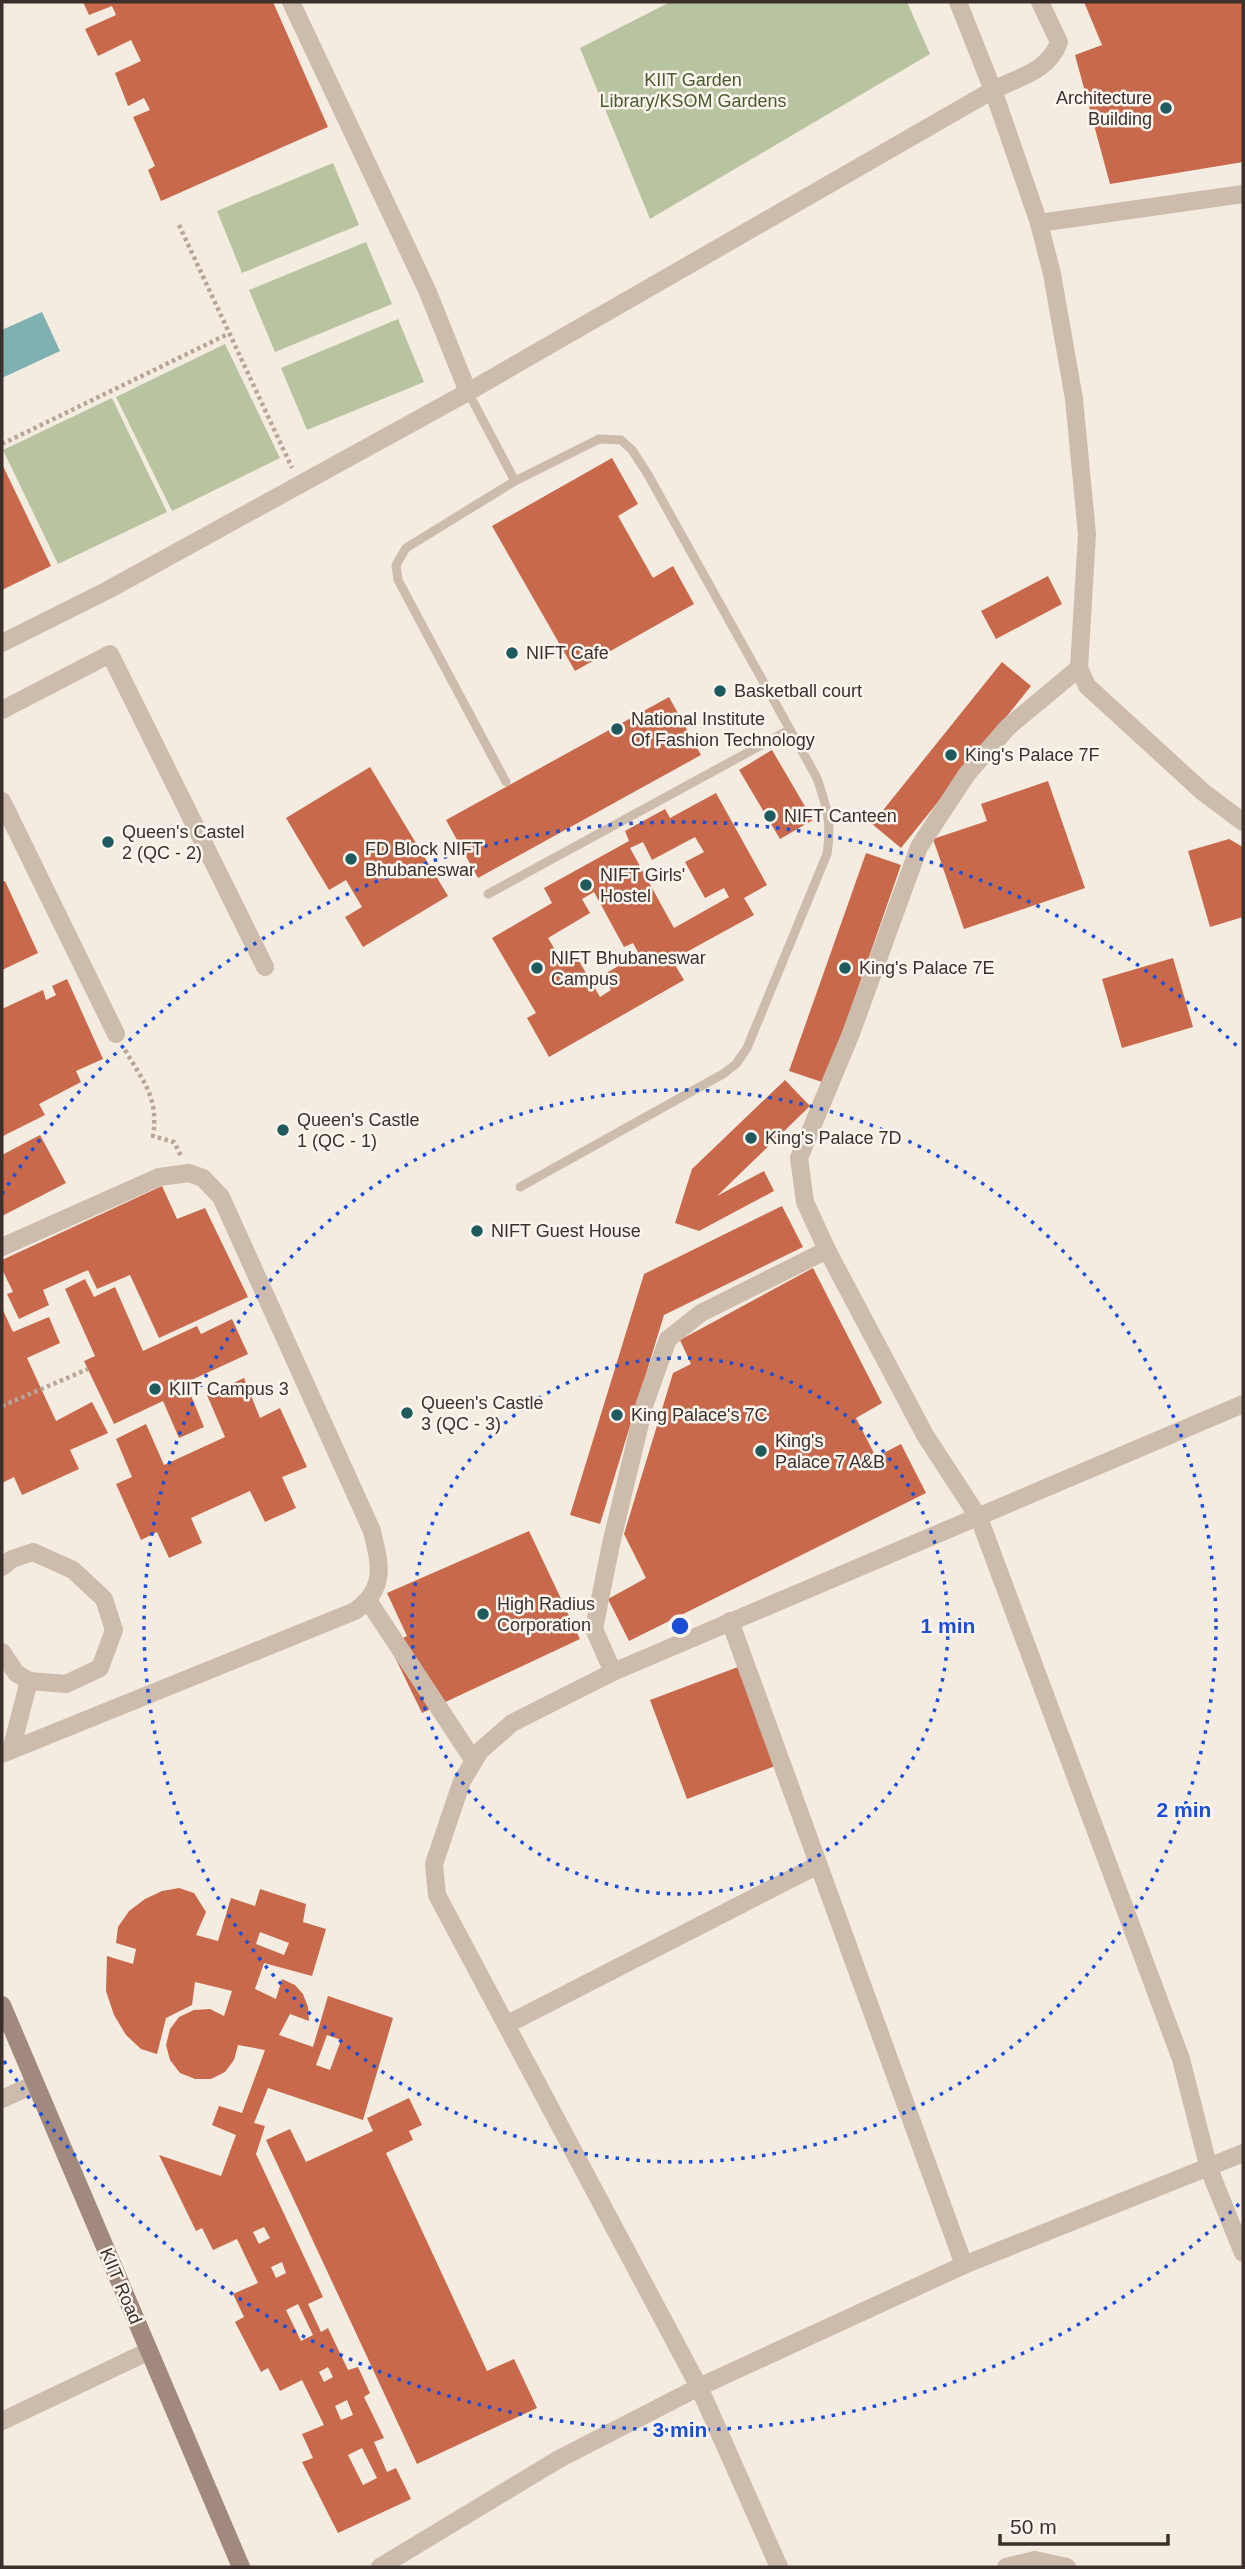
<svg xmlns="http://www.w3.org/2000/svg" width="1245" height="2569" font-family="Arial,sans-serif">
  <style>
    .green { fill: #b8c4a0 }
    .water { fill: #7fb0b2 }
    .building { fill: #c8694b; fill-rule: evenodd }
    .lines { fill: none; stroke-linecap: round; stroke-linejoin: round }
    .path { stroke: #b9a596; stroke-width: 4.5; stroke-dasharray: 3.5 3.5; stroke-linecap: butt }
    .lane { stroke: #cdbbac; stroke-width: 9 }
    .street { stroke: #cdbbac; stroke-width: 18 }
    .secondary { stroke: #a18a7d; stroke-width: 18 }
    .ring { fill: none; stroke: #1d4ed8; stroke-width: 3.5; stroke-dasharray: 3.5 7 }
    .poi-dot { fill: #1f5a5e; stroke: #fbf5ee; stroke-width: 2.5 }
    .labels { text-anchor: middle; stroke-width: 5; stroke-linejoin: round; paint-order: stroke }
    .park-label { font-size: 18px; fill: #4a5a2e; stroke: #fbf5ee }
    .poi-label { font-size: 18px; fill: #3b302b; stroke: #fbf5ee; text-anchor: start }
    .street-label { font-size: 18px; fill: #3b302b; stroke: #fbf5ee }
    .centre { fill: #1d4ed8; stroke: #fbf5ee; stroke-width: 3.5 }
    .ring-label { font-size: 21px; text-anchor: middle; font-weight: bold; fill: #1d4ed8; stroke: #fbf5ee; stroke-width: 5; stroke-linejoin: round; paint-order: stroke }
  </style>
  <rect width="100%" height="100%" fill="#f4ebe1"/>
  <g class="green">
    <polygon points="670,2 907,2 930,54 650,219 580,48"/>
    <polygon points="333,163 359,225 242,273 217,211"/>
    <polygon points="366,242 392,304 275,352 249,290"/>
    <polygon points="398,319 424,382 307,430 281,368"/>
    <polygon points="225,344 280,458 172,511 116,397"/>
    <polygon points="112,398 167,512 58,564 3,450"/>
  </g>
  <polygon class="water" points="42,312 60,351 2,378 2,330"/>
  <g class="building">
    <polygon points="83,2 273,2 328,127 161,201 148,170 155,166 133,117 150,110 144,98 128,106 115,73 141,61 131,40 98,56 85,29 116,15 112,6 89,15"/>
    <polygon points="1084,2 1243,2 1243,162 1110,184 1075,55 1102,45"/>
    <polygon points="612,458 638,504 618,516 653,578 673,566 694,604 575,671 492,526"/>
    <polygon points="2,464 51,566 2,590"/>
    <polygon points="1048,576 1062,604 996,639 981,611"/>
    <polygon points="1002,662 1031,686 901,848 872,824"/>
    <polygon points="669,697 701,755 478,878 446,820"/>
    <polygon points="772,750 813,820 780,839 739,770"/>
    <polygon points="370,767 448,896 363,947 345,917 362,907 346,880 329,890 286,818"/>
    <polygon points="1048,781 1085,888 964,929 933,839 987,821 981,804"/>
    <path d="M716,793L767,885L744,898L754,915L672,960L684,980L549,1057L527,1018L536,1013L492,938L552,903L544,888L629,841L625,831L665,809L670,818ZM695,837L704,852L685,862L705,898L724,888L729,897L674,928L630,848L643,842L652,860ZM594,892L624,947L633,943L639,954L603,975L611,990L600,997L576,956L563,963L548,938L590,913L582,899Z"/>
    <polygon points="1229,839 1243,847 1243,917 1210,927 1188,851"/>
    <polygon points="866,853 901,865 825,1083 789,1071"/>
    <polygon points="5,881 38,953 2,970 2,882"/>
    <polygon points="1173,958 1193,1027 1122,1048 1102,979"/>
    <polygon points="67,979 103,1059 76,1071 81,1082 39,1104 45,1115 3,1136 2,1009 43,990 46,1000 56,995 52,986"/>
    <polygon points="785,1080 810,1106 717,1196 764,1171 774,1191 699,1231 675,1223 692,1169"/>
    <polygon points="40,1135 66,1183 2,1216 2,1155"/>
    <polygon points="162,1186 177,1219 205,1208 248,1297 159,1338 130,1275 97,1289 88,1270 43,1290 49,1305 19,1319 7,1294 13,1292 2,1269 2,1260"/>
    <polygon points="782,1206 803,1247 664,1315 600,1524 570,1515 644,1274"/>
    <polygon points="813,1268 882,1403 856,1418 876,1457 901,1444 926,1493 629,1641 608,1599 646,1578 624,1534 673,1373 691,1364 680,1340"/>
    <polygon points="85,1279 94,1297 115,1287 143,1351 197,1326 201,1334 232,1319 248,1354 174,1388 179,1398 190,1393 204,1427 179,1438 163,1401 114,1424 84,1361 95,1356 65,1289"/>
    <polygon points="2,1308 13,1332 49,1317 60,1343 27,1358 56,1421 92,1402 108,1433 70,1450 79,1469 22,1495 14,1477 2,1483"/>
    <polygon points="244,1378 260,1418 280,1408 307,1467 282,1477 296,1508 265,1522 250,1491 191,1518 202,1543 169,1558 157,1532 141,1540 116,1484 132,1477 116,1439 146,1424 164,1465 225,1437 207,1395"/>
    <polygon points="529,1531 580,1639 422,1713 389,1645 407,1636 387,1593"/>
    <polygon points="738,1667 775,1766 687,1799 650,1700"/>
    <path d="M179,1888L194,1893L206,1912L196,1935L218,1941L231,1898L255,1906L260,1889L306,1904L303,1922L326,1929L312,1976L264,1963L255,1989L276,1999L282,1979L295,1985L303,1994L308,2007L309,2021L290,2014L279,2035L313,2047L328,1996L393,2018L363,2120L268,2088L254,2123L265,2126L256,2154L323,2297L308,2304L321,2332L328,2328L348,2370L358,2367L370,2393L364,2397L384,2438L374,2442L387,2472L396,2468L411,2499L338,2533L302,2462L313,2458L302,2434L324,2425L302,2380L280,2391L268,2368L261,2372L235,2322L244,2317L233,2294L258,2283L237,2239L213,2250L202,2228L196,2231L159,2155L221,2176L236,2135L212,2125L219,2106L242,2113L265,2050L238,2045L234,2060L225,2072L211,2079H195L180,2073L170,2060L166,2045L170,2029L179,2017L194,2010L210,2009L224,2016L232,1991L195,1982L192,2005L166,2018L157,2054L141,2049L126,2035L114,2015L106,1991L107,1956L133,1964L136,1949L116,1943L118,1927L129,1911L145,1899L162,1891ZM260,1932L289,1943L284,1955L256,1944ZM327,2035L341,2040L330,2070L316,2065ZM264,2227L270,2238L259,2244L253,2232ZM282,2262L286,2273L276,2278L271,2267ZM298,2304L313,2335L301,2341L286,2310ZM328,2367L333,2377L324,2382L319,2372ZM347,2400L353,2415L341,2420L335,2406ZM362,2448L377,2478L363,2485L348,2455Z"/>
    <polygon points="409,2098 422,2125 409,2131 413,2140 386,2153 487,2371 514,2359 537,2408 417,2464 266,2140 290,2129 306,2162 373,2131 367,2118"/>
  </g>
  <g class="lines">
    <g class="path">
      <polyline points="179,225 292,468"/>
      <polyline points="2,444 228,334"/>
      <path d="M125,1050C143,1081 159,1098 153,1136L174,1142L181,1156"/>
      <polyline points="2,1406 88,1369"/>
    </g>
    <g class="lane">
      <polyline points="468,392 515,481"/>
      <path d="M506,782L398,580L396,565L406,548L515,481L599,439L621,440L632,450L647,473L817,778C827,808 832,822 827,854L747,1048L736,1064L723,1074L520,1187"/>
      <polyline points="488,894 789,730"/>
    </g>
    <g class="street">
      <polyline points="291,2 427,290 468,392"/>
      <polyline points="958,2 993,90 1039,223 1052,274 1074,399 1087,534 1079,668 1087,686 1203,792 1243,822"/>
      <polyline points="1039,223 1243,194"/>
      <path d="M2,643L108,590L468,392L993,90C1019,77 1049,71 1059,42L1040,2"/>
      <polyline points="1079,668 1008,727 967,774 919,847 850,1036 799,1158 805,1202 827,1250 925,1435 979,1518 1181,2059 1209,2169 1243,2253"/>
      <polyline points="2,710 110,654 265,967"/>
      <polyline points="2,801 116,1034"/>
      <path d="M2,1247L159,1177L189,1173L203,1178L221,1197L372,1531C380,1565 387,1588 355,1611L2,1754"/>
      <polyline points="2,1567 12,1559 33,1552 73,1570 104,1599 114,1630 100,1668 66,1684 29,1681"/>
      <polyline points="369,1602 474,1761"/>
      <polyline points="730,1621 964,2265"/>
      <polyline points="2,1652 16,1673 29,1681 11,1750"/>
      <polyline points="613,1672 594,1629 611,1544 645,1403 668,1339 701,1313 827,1250"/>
      <polyline points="506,2025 818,1865"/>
      <polyline points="2,2099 35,2084"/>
      <polyline points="2,2421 149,2351"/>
      <polyline points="380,2567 559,2459 699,2387 964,2265 1243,2153"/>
      <polyline points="779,2567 699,2387 437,1895 434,1864 462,1781 480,1751 512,1723 613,1672 1243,1404"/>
      <polyline points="1006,2567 1035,2560 1067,2567"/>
    </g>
    <polyline class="secondary" points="2,2005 241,2567"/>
  </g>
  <g class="ring">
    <circle cx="680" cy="1626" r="268"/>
    <circle cx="680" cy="1626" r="536"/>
    <path d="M1239 2204A804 804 0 0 1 2 2058M2 1194A804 804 0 0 1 1239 1048"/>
  </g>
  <g class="poi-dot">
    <circle cx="1166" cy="108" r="7"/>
    <circle cx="512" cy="653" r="7"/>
    <circle cx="720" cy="691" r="7"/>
    <circle cx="617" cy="729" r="7"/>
    <circle cx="951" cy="755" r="7"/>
    <circle cx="770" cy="816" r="7"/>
    <circle cx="108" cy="842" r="7"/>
    <circle cx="351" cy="859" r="7"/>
    <circle cx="586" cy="885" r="7"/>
    <circle cx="537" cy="968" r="7"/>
    <circle cx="845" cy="968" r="7"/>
    <circle cx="283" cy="1130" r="7"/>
    <circle cx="751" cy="1138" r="7"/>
    <circle cx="477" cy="1231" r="7"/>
    <circle cx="155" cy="1389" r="7"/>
    <circle cx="407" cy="1413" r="7"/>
    <circle cx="617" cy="1415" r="7"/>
    <circle cx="761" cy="1451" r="7"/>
    <circle cx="483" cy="1614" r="7"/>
  </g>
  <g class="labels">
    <g class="park-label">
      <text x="693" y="86">KIIT Garden<tspan x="693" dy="21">Library/KSOM Gardens</tspan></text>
    </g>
    <g class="poi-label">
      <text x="1152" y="104" text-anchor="end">Architecture<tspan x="1152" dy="21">Building</tspan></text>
      <text x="526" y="659">NIFT Cafe</text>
      <text x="734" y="697">Basketball court</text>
      <text x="631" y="725">National Institute<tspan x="631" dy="21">Of Fashion Technology</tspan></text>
      <text x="965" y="761">King's Palace 7F</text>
      <text x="784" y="822">NIFT Canteen</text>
      <text x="122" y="838">Queen's Castel<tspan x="122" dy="21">2 (QC - 2)</tspan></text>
      <text x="365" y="855">FD Block NIFT<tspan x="365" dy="21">Bhubaneswar</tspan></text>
      <text x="600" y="881">NIFT Girls'<tspan x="600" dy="21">Hostel</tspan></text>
      <text x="551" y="964">NIFT Bhubaneswar<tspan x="551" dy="21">Campus</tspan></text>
      <text x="859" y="974">King's Palace 7E</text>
      <text x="297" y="1126">Queen's Castle<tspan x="297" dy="21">1 (QC - 1)</tspan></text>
      <text x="765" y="1144">King's Palace 7D</text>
      <text x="491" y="1237">NIFT Guest House</text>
      <text x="169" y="1395">KIIT Campus 3</text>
      <text x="421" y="1409">Queen's Castle<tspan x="421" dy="21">3 (QC - 3)</tspan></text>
      <text x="631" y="1421">King Palace's 7C</text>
      <text x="775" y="1447">King's<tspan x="775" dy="21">Palace 7 A&amp;B</tspan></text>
      <text x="497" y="1610">High Radius<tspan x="497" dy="21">Corporation</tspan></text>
    </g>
    <g class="street-label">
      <text transform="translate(121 2286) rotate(67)" y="6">KIIT Road</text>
    </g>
  </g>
  <circle cx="680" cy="1626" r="10" class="centre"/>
  <g class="ring-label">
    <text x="948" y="1633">1 min</text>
    <text x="1184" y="1817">2 min</text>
    <text x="680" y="2437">3 min</text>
  </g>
  <rect width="1245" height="2569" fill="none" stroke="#3b302b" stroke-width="7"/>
  <path d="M1000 2534v10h168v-10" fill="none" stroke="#3b302b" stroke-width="3.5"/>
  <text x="1010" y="2534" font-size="21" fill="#3b302b" stroke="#fbf5ee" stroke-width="5" paint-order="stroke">50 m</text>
</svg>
